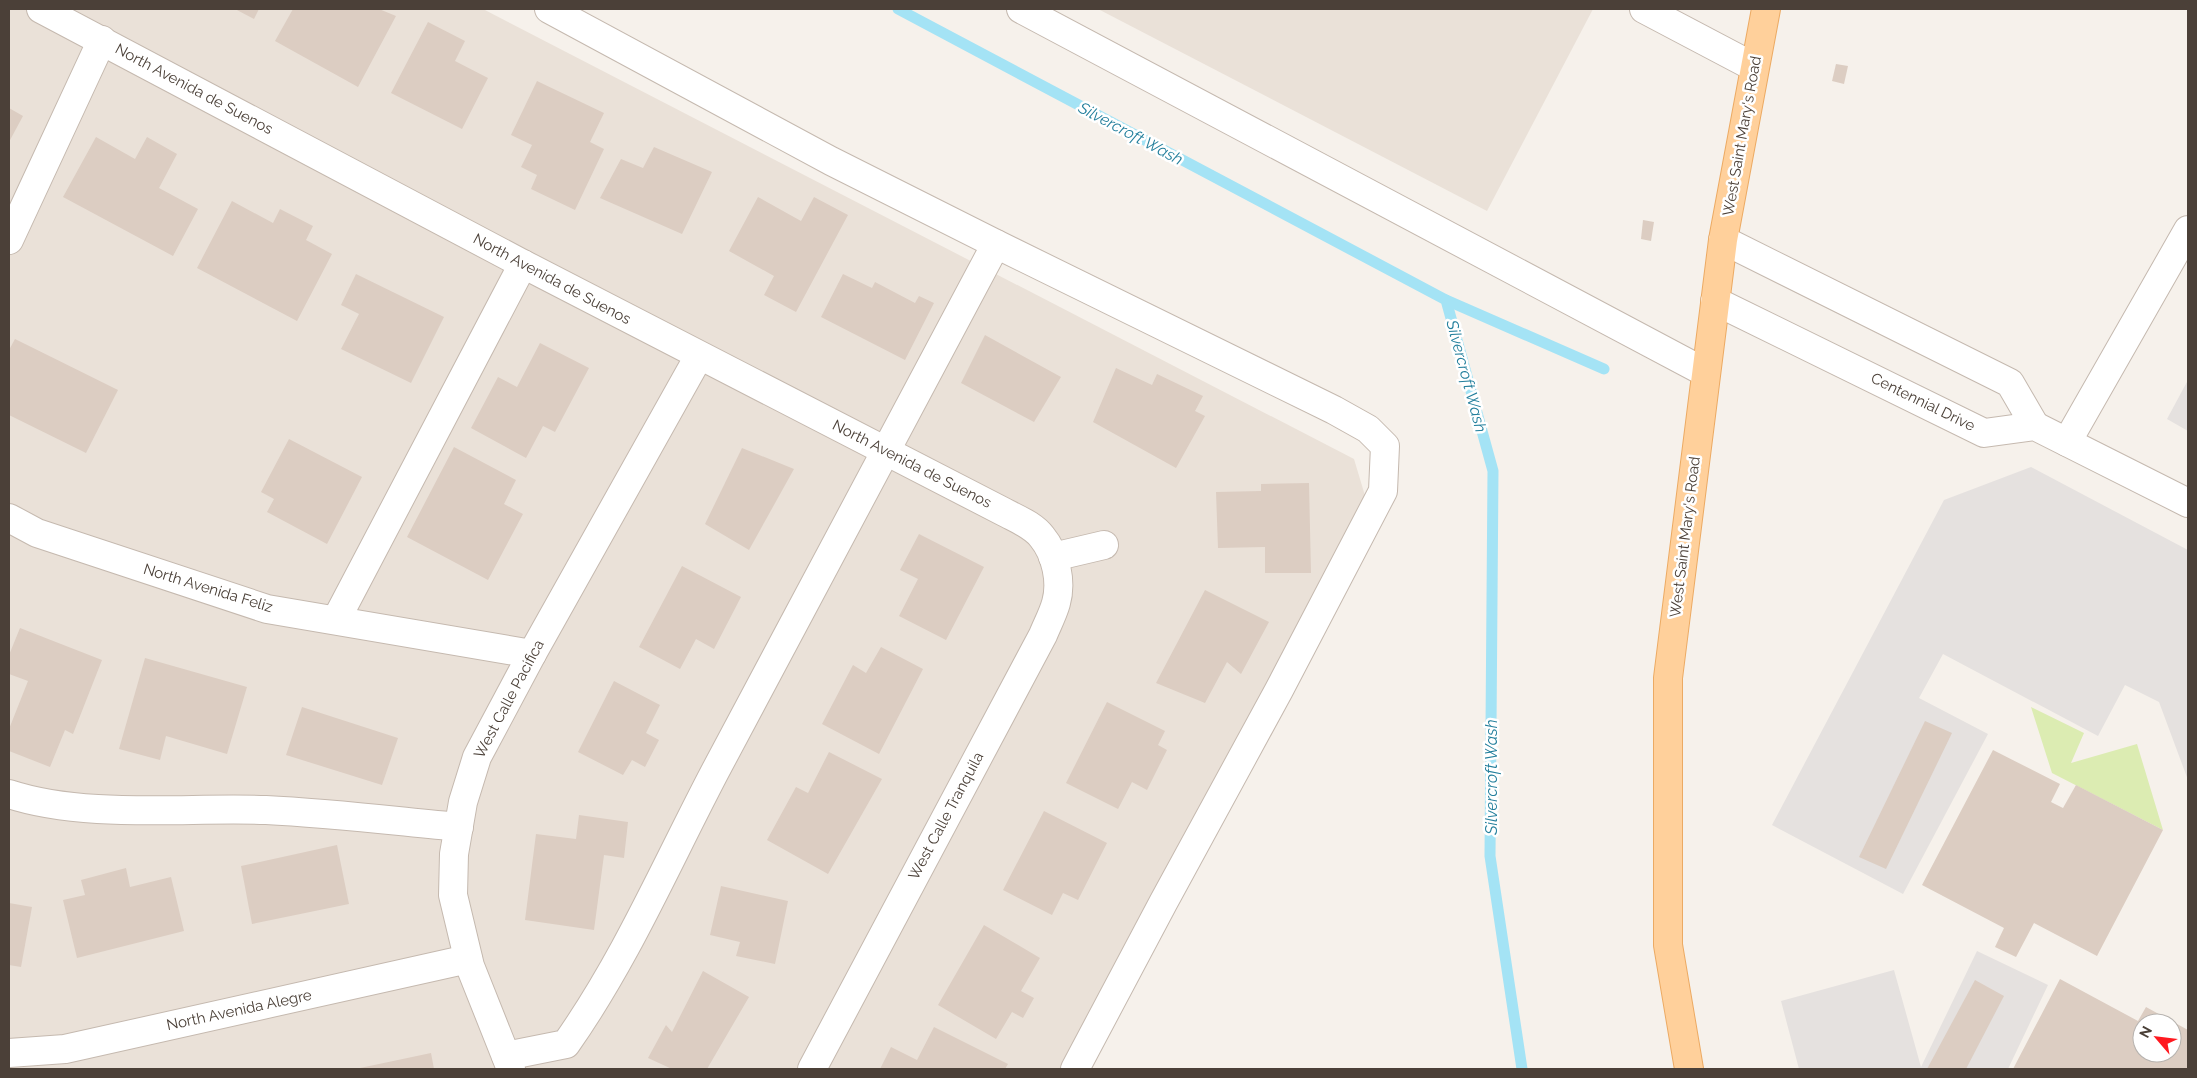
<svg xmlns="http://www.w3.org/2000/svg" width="2197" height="1078" font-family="Raleway,sans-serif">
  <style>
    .residential { fill: #eae1d8 }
    .green { fill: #dcecb2 }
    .parking { fill: #e5e1df }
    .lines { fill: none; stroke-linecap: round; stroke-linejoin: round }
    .stream { stroke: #a4e3f5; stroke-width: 11 }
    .building { fill: #dccdc2; fill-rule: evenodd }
    .minor-casing { stroke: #c5b9af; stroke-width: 30 }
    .major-casing { stroke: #ecaa63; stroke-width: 30 }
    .minor { stroke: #fff; stroke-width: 28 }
    .major { stroke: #ffd09b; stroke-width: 28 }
    .labels { text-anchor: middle; stroke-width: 5; stroke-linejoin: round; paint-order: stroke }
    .street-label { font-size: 15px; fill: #4b4038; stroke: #fff }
    .water-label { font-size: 16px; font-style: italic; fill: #237f9c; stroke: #fff }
  </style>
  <rect width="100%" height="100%" fill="#f6f1eb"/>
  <g class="residential">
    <polygon points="9,9 483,9 1354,459 1366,499 1069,1069 9,1069"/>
    <polygon points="1098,9 1593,9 1487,211"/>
  </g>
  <polygon class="green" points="2031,707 2084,733 2071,763 2137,744 2163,830 2052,773"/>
  <g class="parking">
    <polygon points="2188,380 2188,431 2167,419"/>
    <polygon points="2031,467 2188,550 2188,780 2159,702 2125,685 2098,736 1943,654 1919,698 1988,734 1903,894 1772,825 1944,500"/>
    <polygon points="1977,951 2048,985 2008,1069 1799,1069 1781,1001 1894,970 1921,1067"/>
  </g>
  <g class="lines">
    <g class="stream">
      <polyline points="898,9 1446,300 1493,471 1490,856 1522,1069"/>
      <polyline points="1446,300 1604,369"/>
    </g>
  </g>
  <g class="building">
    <polygon points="235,9 259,9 254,19"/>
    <polygon points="293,9 337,9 341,10 342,9 379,9 396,16 358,87 275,41"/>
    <polygon points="428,22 465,41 455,61 488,78 462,129 391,93"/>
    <polygon points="1836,64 1848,66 1844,84 1832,81"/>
    <polygon points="537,81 604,113 590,142 604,149 575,210 531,189 537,175 521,167 532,145 511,135"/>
    <polygon points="9,108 23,116 9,142"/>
    <polygon points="96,137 135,159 147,137 177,154 159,188 198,209 173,256 63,197"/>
    <polygon points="654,147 712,172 682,234 600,198 621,159 643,168"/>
    <polygon points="758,197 801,221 814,197 848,215 796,312 764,295 774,276 729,251"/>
    <polygon points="232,201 273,223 280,209 313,226 306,240 332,254 297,321 197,268"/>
    <polygon points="1643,220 1654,222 1651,241 1641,239"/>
    <polygon points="356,274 444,317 411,383 341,349 359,314 341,305"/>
    <polygon points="843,274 872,288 875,282 915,303 919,296 934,303 905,360 821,317"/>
    <polygon points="985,335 1061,377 1034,422 961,383"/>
    <polygon points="15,339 118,390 86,453 9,415 9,350"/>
    <polygon points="540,343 589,368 555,432 543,426 526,458 471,428 498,377 517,387"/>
    <polygon points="1116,368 1152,385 1157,374 1203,396 1195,411 1205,416 1176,468 1093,422"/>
    <polygon points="289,439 362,477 327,544 267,512 274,499 261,492"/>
    <polygon points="454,447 516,480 504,504 523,514 488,580 407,537"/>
    <polygon points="742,448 794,469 749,550 705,524"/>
    <polygon points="1309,483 1311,573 1265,573 1265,547 1218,548 1216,492 1261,491 1261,484"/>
    <polygon points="919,534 984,567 946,640 899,616 918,579 900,570"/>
    <polygon points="682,566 741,597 714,649 696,639 680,669 639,647"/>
    <polygon points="1205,590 1269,622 1241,674 1227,662 1205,703 1156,683"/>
    <polygon points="20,628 102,660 73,734 65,730 50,767 9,751 9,729 28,681 9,674 9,655"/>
    <polygon points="881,647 923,669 879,754 822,724 853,665 866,673"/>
    <polygon points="145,658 247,687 227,754 166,736 160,760 119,749"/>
    <polygon points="614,681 660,705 646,733 659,740 645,767 632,760 623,775 578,752"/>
    <polygon points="1107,702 1165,731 1158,745 1167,750 1147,790 1132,782 1118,809 1066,783"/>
    <polygon points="302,707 398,738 382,785 286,755"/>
    <polygon points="1925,721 1952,733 1886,869 1859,857"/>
    <polygon points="1993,750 2060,784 2051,802 2063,808 2076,785 2163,830 2097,956 2034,923 2016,957 1995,947 2004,928 1922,885"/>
    <polygon points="829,752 882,779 828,874 767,840 796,787 808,793"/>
    <polygon points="1044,811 1107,843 1078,900 1063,893 1052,915 1003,890"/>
    <polygon points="579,815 628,822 624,858 604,855 594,930 525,920 536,834 576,839"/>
    <polygon points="337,845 349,904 252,924 241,866"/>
    <polygon points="126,868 130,887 171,877 184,931 77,958 63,900 85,895 81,880"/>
    <polygon points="721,886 788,901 775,964 736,956 740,942 710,935"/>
    <polygon points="9,903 32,907 21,967 9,965"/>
    <polygon points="984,925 1040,958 1021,991 1034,998 1023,1018 1012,1012 996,1039 938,1005"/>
    <polygon points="703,971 749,997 707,1069 672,1069 648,1058 666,1025 672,1032"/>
    <path d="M2060,979L2138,1021L2146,1007L2188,1030V1069H2013ZM2142,1023H2172V1053H2142Z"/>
    <polygon points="1975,980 2004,996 1966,1069 1927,1069"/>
    <polygon points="934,1027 1008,1064 1005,1069 880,1069 891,1047 917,1060"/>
    <polygon points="431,1053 434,1069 360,1069 360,1068"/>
  </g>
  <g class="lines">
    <g class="minor-casing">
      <g id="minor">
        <path d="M41,9L523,264L1004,512C1017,519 1033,525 1042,537C1056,554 1062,582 1056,603C1053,614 1047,625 1043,635L812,1069"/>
        <polyline points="549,9 831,161 996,244 1334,410 1368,429 1385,446 1383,491 1279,690 1163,903 1075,1069"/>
        <polyline points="1021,9 1699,369 1706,371"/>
        <polyline points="1644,9 1754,67"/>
        <polyline points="9,240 102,40"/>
        <polyline points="1723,240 2010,383 2035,426"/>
        <polyline points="1715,301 1984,433 2035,426 2188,503"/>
        <polyline points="2067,442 2188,230"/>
        <polyline points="9,518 37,533 267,609 532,654"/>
        <polyline points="1053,557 1104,545"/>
        <polyline points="336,620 523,264"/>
        <path d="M9,794C85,819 185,807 266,810C330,813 395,821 459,827"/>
        <polyline points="9,1053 65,1049 468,959"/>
        <path d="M506,1056L566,1044C628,956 669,858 719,764C811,591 904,418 996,244"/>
        <polyline points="511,1069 470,966 453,895 454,854 463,802 477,757 532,654 699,356"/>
      </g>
    </g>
    <g class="major-casing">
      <polyline id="major" points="1689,1069 1668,945 1668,678 1723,240 1766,9"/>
    </g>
    <use href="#minor" class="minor"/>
    <use href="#major" class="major"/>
  </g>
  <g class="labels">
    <g class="street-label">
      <text transform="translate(194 89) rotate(28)" y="5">North Avenida de Suenos</text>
      <text transform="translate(1742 136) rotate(-80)" y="5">West Saint Mary's Road</text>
      <text transform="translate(552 279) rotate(28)" y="5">North Avenida de Suenos</text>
      <text transform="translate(1923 402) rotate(26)" y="5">Centennial Drive</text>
      <text transform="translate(912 464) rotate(27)" y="5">North Avenida de Suenos</text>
      <text transform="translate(1685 537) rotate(-83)" y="5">West Saint Mary's Road</text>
      <text transform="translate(208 588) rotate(17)" y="5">North Avenida Feliz</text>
      <text transform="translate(509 699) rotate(-62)" y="5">West Calle Pacifica</text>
      <text transform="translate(946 816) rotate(-62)" y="5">West Calle Tranquila</text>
      <text transform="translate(239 1010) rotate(-12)" y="5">North Avenida Alegre</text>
    </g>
    <g class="water-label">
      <text transform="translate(1131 133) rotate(28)" y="6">Silvercroft Wash</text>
      <text transform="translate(1467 376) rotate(75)" y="6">Silvercroft Wash</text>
      <text transform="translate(1491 777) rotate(-90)" y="6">Silvercroft Wash</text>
    </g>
  </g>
  <rect width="2197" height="1078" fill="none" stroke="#4b4038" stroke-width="20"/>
  <g transform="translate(2157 1038) rotate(298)"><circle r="24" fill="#ffffff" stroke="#b7b3af"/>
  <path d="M0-4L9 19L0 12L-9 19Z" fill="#ff1920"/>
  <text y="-8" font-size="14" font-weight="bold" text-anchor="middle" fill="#4b4038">N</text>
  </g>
</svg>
